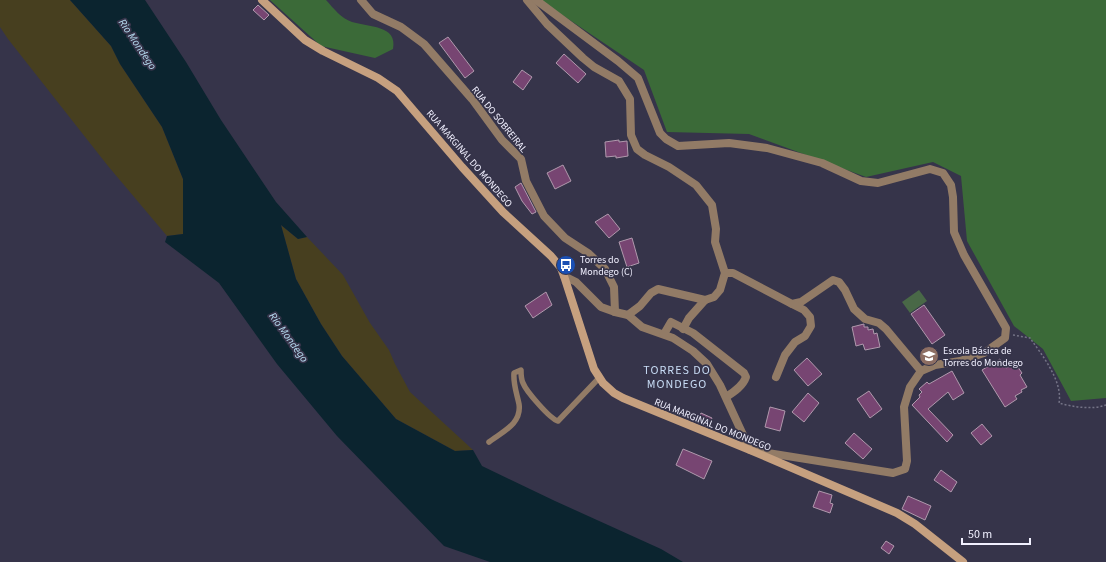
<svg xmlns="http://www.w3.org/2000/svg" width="1106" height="562" font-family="'Source Sans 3',sans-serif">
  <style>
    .green { fill: #496847 }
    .forest { fill: #3b6a38 }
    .sand { fill: #473f1f }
    .water { fill: #0b242f }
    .building { fill: #774572; stroke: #b099ad }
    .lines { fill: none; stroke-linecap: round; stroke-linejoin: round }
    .path { stroke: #747386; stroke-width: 1.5; stroke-dasharray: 2 2; stroke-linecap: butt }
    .service { stroke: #927b66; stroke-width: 5.5 }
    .minor { stroke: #927b66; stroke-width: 8 }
    .secondary { stroke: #c6a07f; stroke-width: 8 }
    .labels { text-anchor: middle; stroke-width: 3.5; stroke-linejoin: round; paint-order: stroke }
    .street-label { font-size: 10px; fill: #f1f0ff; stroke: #36344a }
    .poi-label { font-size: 10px; fill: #f1f0ff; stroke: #36344a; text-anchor: start }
    .water-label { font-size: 11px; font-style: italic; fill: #b7ddf2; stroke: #36344a }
    .quarter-label { font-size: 12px; letter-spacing: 1px; fill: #c8dcf5; stroke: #36344a }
  </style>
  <rect width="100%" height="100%" fill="#36344a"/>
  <polygon class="green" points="919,290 927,301 910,313 902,302"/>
  <g class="forest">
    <path d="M270,0H326C334,9 341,18 352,22C368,27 398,25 393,49L375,58L321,46Z"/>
    <polygon points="540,0 1106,0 1106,398 1071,401 1043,349 1014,326 967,241 961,176 933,162 866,177 749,134 667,132 644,70"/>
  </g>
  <g class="sand">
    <polygon points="0,0 70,0 111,46 120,64 162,127 183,179 183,234 167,236 108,166 8,39 0,27"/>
    <polygon points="281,225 298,239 307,237 343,275 370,323 389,350 395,364 410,392 473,450 455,451 396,419 342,356 321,324 296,279"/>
  </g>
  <polygon class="water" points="70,0 145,0 186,62 221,120 276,202 307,237 298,239 281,225 296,279 321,324 342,356 396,419 455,451 473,450 482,466 555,501 661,549 683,562 490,562 444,546 337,436 277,364 219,283 165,242 167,236 183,234 183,179 162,127 120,64 111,46"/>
  <g class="building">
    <polygon points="258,5 269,15 264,20 253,10"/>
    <polygon points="448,37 474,71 465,78 439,43"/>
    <polygon points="564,54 586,74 578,83 556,63"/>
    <polygon points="522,70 532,77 523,90 513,82"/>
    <polygon points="619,140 619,142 627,141 628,156 616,158 616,156 606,157 605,142"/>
    <polygon points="563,165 571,181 555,189 547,173"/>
    <polygon points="521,183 536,212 532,214 522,201 515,187"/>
    <polygon points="608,214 620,229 609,238 595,222"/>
    <polygon points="632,238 639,263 627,267 619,242"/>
    <polygon points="546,292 552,305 533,318 525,306"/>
    <polygon points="924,305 945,335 932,344 911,314"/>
    <polygon points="864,324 864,327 868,327 868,330 873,329 874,334 877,333 880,347 865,350 863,344 856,346 852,327"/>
    <polygon points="807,358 822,374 808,386 794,370"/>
    <polygon points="1000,359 1006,368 1015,363 1022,373 1020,375 1027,387 1021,390 1022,392 1015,396 1017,399 1005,407 982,370"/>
    <polygon points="952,371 964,393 953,400 948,392 928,409 953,435 947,442 912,405 920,397 919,395 922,392 919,389 927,382 929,384"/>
    <polygon points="869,391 882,409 870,418 857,399"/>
    <polygon points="808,393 819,403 804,422 792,412"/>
    <polygon points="770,407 785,411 780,431 765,427"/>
    <polygon points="701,413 712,418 708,427 697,422"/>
    <polygon points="982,424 992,436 981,445 971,433"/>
    <polygon points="854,433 872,449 863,459 845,443"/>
    <polygon points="683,449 712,461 704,479 676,465"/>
    <polygon points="941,470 957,482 951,492 934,480"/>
    <polygon points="819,491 832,495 830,503 833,504 830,513 813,507"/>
    <polygon points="908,496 931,506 925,520 902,509"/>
    <polygon points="886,541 894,546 889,554 881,548"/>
  </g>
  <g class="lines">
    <path class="path" d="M1013,335L1030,338C1042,355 1063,381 1059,403C1073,407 1092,410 1106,405"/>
    <path class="service" d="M489,442C502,432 522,424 519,404C517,394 513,384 514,373L521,370C521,374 521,379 523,383C526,391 550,419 558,421L599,378"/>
    <g class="minor">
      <polyline points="361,0 373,14 401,27 424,44 472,99 502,140 521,159 526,181 544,216 565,238 588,253 605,269 614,287 615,312"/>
      <polyline points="527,0 547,24 583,58 594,67 619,81 630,99 631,135 637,149 645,155 669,167 696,185 712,205 716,229 715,242 725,273 720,290 714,297 705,300 689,318 683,329"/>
      <polyline points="536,0 618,61 638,78 660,133 666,139 678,146 729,143 767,148 822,163 861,181 878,183 930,169 943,173 951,185 953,197 954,232 964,255 1006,328 1005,338 984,353 960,361 935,365 921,371 910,387 904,407 907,461 905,469 893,473 750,450 720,385 707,364 693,351 673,338 642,327 628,315"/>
      <polyline points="725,273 733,273 792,304 801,302 833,280 839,282 845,290 854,309 865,319 879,323 886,329 921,371"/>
      <polyline points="564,276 576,282 601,307 615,312 628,315 640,306 651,293 658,289 705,300"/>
      <path d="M664,334L671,322L693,333L744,373L746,377C743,386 734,392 726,397"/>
      <polyline points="776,377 785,355 795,342 805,336 811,326 810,317 804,310 792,304"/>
    </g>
    <polyline class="secondary" points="262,0 305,40 323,51 378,78 397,91 462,167 503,212 551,256 561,268 564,276 594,369 603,383 614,393 623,398 750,450 897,513 915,524 963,562"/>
  </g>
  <defs>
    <g id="bus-disc" transform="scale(1)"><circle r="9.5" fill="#1a4fb4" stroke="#36344a"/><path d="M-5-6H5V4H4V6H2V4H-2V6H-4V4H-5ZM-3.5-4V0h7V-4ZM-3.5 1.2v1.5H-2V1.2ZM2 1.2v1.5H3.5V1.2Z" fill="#fff"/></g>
    <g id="school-disc" transform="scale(1)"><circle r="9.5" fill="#8d6e63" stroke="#36344a"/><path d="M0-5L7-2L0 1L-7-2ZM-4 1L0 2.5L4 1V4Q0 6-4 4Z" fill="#fff"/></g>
  </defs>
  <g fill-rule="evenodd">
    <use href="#bus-disc" x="566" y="265"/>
    <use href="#school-disc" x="929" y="356"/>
  </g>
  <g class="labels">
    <g class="street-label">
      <text transform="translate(500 119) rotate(51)" y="4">RUA DO SOBREIRAL</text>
      <text transform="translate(470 158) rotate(49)" y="4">RUA MARGINAL DO MONDEGO</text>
      <text transform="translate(713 424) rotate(22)" y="4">RUA MARGINAL DO MONDEGO</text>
    </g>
    <g class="poi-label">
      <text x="580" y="263">Torres do<tspan x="580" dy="12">Mondego (C)</tspan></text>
      <text x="943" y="354">Escola Básica de<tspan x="943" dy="12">Torres do Mondego</tspan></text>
    </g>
    <g class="water-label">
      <text transform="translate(138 44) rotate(56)" y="4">Rio Mondego</text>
      <text transform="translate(289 337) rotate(54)" y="4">Rio Mondego</text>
    </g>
    <g class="quarter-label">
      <text x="677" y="374">TORRES DO<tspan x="677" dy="14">MONDEGO</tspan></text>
    </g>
  </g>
  <path d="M962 538v6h68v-6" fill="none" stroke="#f1f0ff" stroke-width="2"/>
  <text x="968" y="538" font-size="12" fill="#f1f0ff" stroke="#36344a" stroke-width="3" paint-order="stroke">50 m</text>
</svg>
